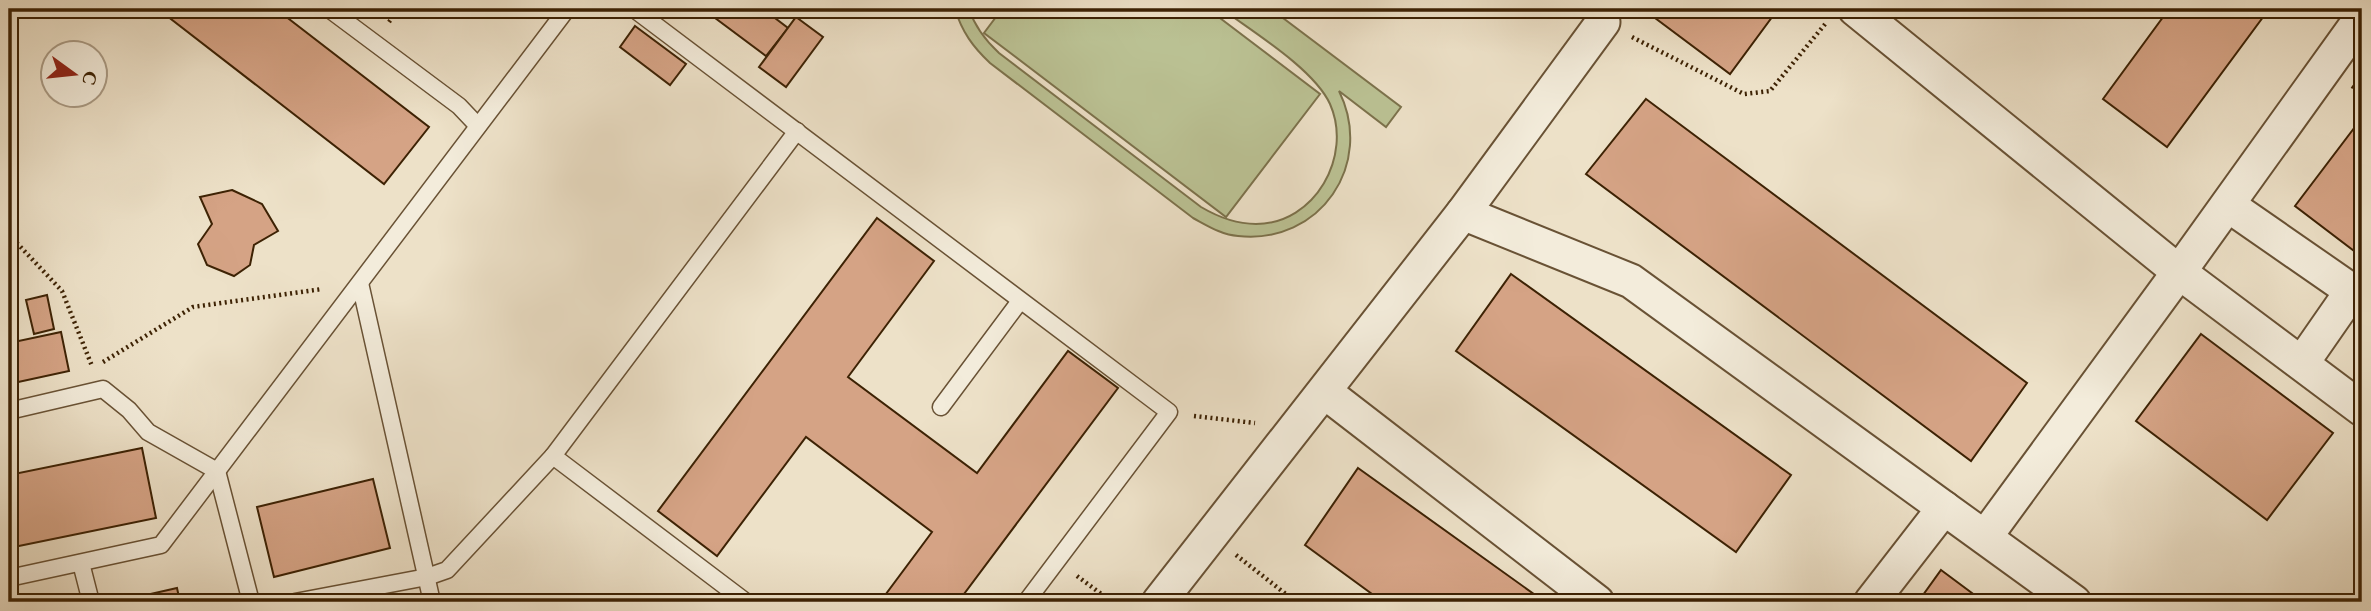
<svg xmlns="http://www.w3.org/2000/svg" width="2371" height="611" font-family="'EB Garamond',serif">
  <style>
    .green { fill: #bbc294; stroke: #7c724c; stroke-width: 2 }
    .building { fill: #d5a385; stroke: #3d2204; stroke-width: 2 }
    .lines { fill: none; stroke-linecap: round; stroke-linejoin: round }
    .service-casing { stroke: #695235; stroke-width: 19 }
    .minor-casing { stroke: #695235; stroke-width: 37 }
    .path { stroke: #3d2204; stroke-width: 4.5; stroke-dasharray: 2 3.5; stroke-linecap: butt }
    .service { stroke: #f3ecdb; stroke-width: 16 }
    .minor { stroke: #f3ecdb; stroke-width: 33 }
  </style>
  <rect width="100%" height="100%" fill="#ede1c8"/>
  <filter id="stains"><feTurbulence type="fractalNoise" baseFrequency=".00286" numOctaves="4"/><feColorMatrix values="0 0 0 0 .2 0 0 0 0 .09 0 0 0 0 .02 0 0 0 .5 -.17"/></filter>
  <radialGradient id="worn" r=".72"><stop offset=".6" stop-color="#630" stop-opacity="0"/><stop offset="1" stop-color="#630" stop-opacity=".3"/></radialGradient>
  <g class="green">
    <path d="M955,9H969C975,27 985,40 999,53L1201,207C1218,217 1235,224 1256,224C1315,224 1353,156 1330,104C1314,69 1253,32 1222,9H1271L1401,107L1386,127L1339,91C1375,164 1320,245 1238,236C1222,235 1208,226 1193,218L990,63C973,47 962,32 955,9Z"/>
    <polygon points="1002,9 1208,9 1320,94 1226,217 984,33"/>
  </g>
  <g class="building">
    <polygon points="158,9 276,9 429,127 384,184"/>
    <polygon points="703,9 763,9 788,28 766,56"/>
    <polygon points="1643,9 1778,9 1730,74"/>
    <polygon points="2169,9 2269,9 2167,147 2103,99"/>
    <polygon points="796,17 823,37 786,87 759,67"/>
    <polygon points="635,26 686,64 670,85 620,47"/>
    <polygon points="1646,99 2027,383 1971,461 1586,174"/>
    <polygon points="2361,119 2362,120 2362,257 2295,206"/>
    <polygon points="232,190 262,204 278,231 254,245 250,265 234,276 207,265 198,244 212,224 200,197"/>
    <polygon points="877,218 934,261 848,377 977,473 1068,351 1118,388 958,602 880,602 932,532 806,437 717,556 658,511"/>
    <polygon points="1511,274 1791,475 1736,552 1456,351"/>
    <polygon points="47,295 54,329 34,334 26,300"/>
    <polygon points="61,332 69,371 9,384 9,343"/>
    <polygon points="2201,334 2333,433 2267,520 2136,421"/>
    <polygon points="142,448 156,518 9,548 9,475"/>
    <polygon points="1358,468 1545,602 1383,602 1305,545"/>
    <polygon points="373,479 390,548 274,577 257,507"/>
    <polygon points="1941,570 1984,602 1918,602"/>
    <polygon points="177,588 180,602 147,602 146,595"/>
  </g>
  <g class="lines">
    <g class="service-casing">
      <g id="service">
        <polyline points="329,9 459,106 478,126"/>
        <polyline points="634,9 1169,412 1026,602"/>
        <polyline points="360,283 432,602"/>
        <polyline points="941,407 1020,301"/>
        <polyline points="9,411 103,389 129,410 148,432 217,471 251,602"/>
        <polyline points="81,563 91,602"/>
        <polyline points="9,578 161,545 567,9"/>
        <polyline points="295,602 427,577 447,570 553,456"/>
        <polyline points="746,602 553,456 797,131"/>
      </g>
    </g>
    <g class="minor-casing">
      <g id="minor">
        <polyline points="1855,9 2179,272 2362,409"/>
        <polyline points="2228,205 2352,291 2302,363"/>
        <polyline points="1463,213 1631,281 1944,508 1871,602"/>
        <polyline points="1325,392 1597,602"/>
        <polyline points="1944,508 2074,602"/>
        <polyline points="1985,537 2179,272 2362,17"/>
        <polyline points="1159,602 1463,213 1603,22"/>
      </g>
    </g>
    <g class="path">
      <polyline points="389,22 399,9"/>
      <polyline points="1632,37 1744,94 1770,91 1826,23"/>
      <polyline points="2352,86 2362,93"/>
      <polyline points="9,211 15,241 62,291 92,366"/>
      <polyline points="103,362 193,307 322,289"/>
      <polyline points="1194,416 1255,423"/>
      <polyline points="1236,555 1296,602"/>
      <polyline points="1077,576 1112,602"/>
    </g>
    <use href="#service" class="service"/>
    <use href="#minor" class="minor"/>
  </g>
  <rect width="2371" height="611" fill="none" stroke="#ede1c8" stroke-width="35"/>
  <rect x="10" y="10" width="2350" height="590" fill="none" stroke="#3d2204" stroke-width="3.5"/>
  <rect x="18" y="18" width="2336" height="576" fill="none" stroke="#3d2204" stroke-width="2"/>
  <g transform="translate(74 74) rotate(105)"><circle r="33" fill="#f3ecdb" stroke="#aa9b85" stroke-width="2"/>
  <path d="M0-5L12 26L0 18L-12 26Z" fill="#8f2418"/>
  <text y="-10" font-size="19" font-weight="bold" text-anchor="middle" fill="#3d2204">С</text>
  </g>
  <rect width="100%" height="100%" filter="url(#stains)"/>
  <rect width="100%" height="100%" fill="url(#worn)"/>
</svg>
